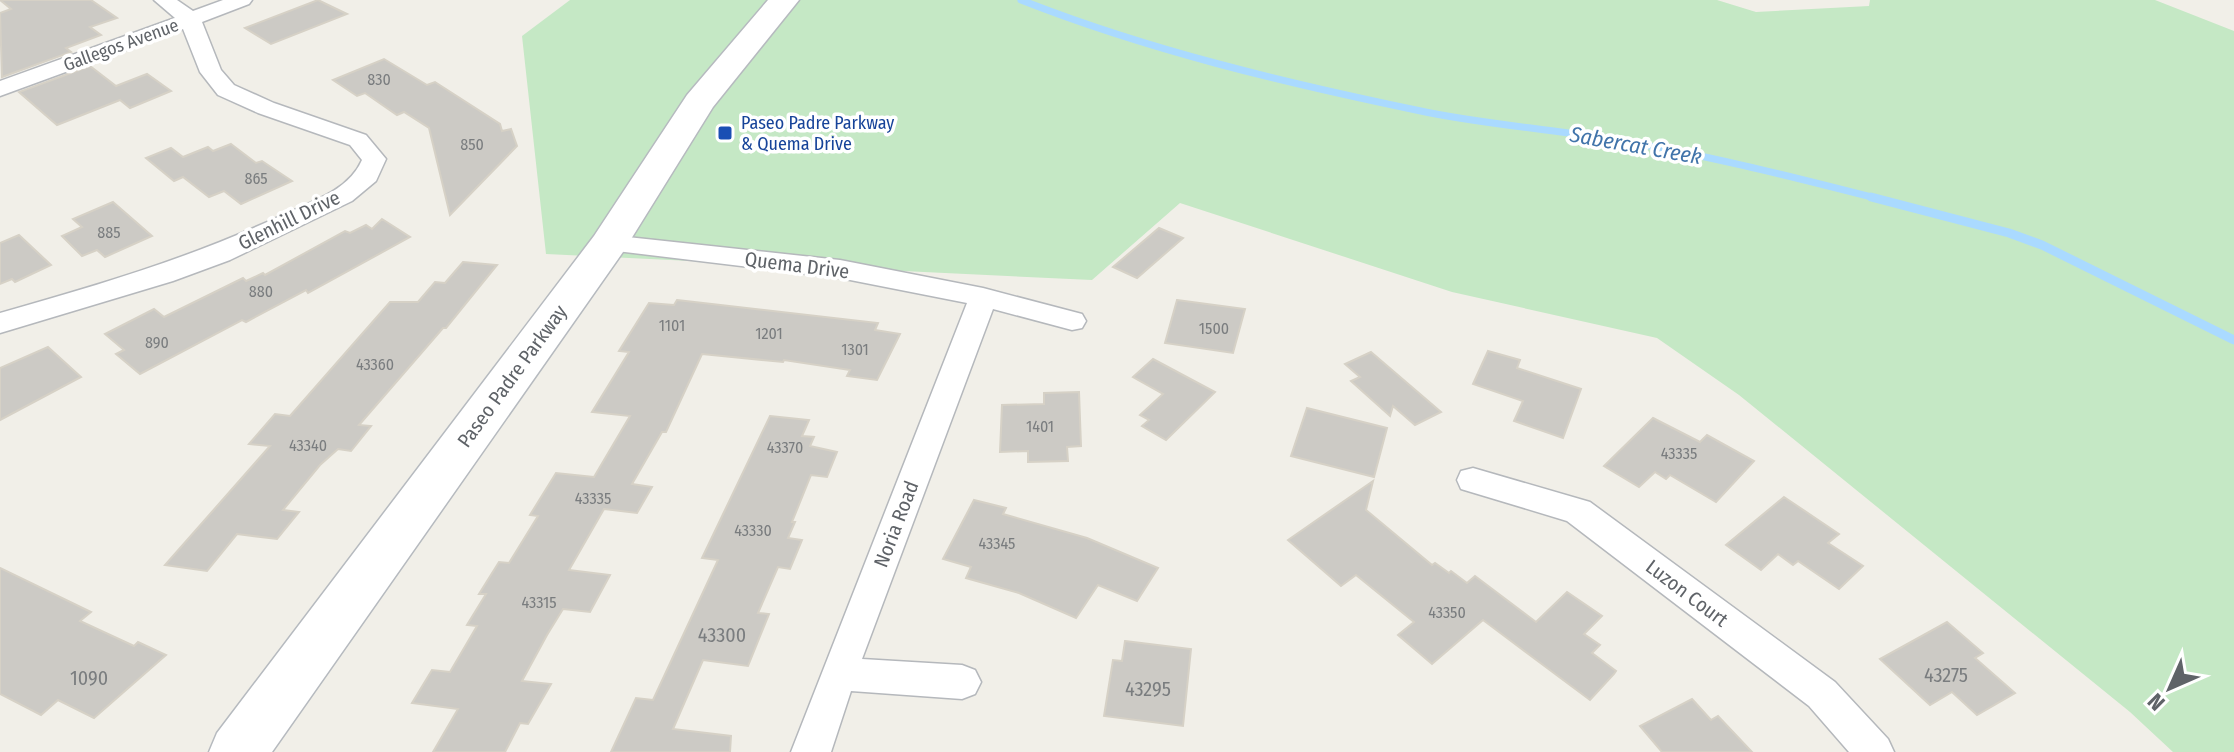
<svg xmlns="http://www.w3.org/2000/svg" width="2234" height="752" font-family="'Fira Sans Condensed',sans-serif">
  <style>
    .green { fill: #c5e8c5 }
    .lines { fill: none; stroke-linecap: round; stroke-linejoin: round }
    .stream-far1 { stroke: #aadaff; stroke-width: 7 }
    .stream { stroke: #aadaff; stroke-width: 9 }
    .building { fill: #cccac5; stroke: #d6d1c6; stroke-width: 2 }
    .minor-casing { stroke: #b5b8bc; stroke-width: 3 }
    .secondary-casing { stroke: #b6babf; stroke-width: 3 }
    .minor { fill: #fff; fill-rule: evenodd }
    .secondary { fill: #fff; fill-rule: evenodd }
    .transit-dot { fill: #1a4fb4; stroke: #fff; stroke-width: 3 }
    .labels { text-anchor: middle; stroke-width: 7; stroke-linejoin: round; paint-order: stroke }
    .number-label { font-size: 16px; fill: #7a7d7f }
    .far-street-label { font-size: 18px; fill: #5f6368; stroke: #fff }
    .far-transit-label { font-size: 18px; fill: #164399; stroke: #fff; text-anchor: start }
    .street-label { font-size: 20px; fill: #5f6368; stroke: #fff }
    .near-number-label { font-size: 20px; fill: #7a7d7f }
    .water-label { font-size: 22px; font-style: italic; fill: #4174aa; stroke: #fff }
  </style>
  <rect width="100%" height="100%" fill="#f1efe8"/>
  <polygon class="green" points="570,0 1717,0 1756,12 1869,6 1870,0 2155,0 2234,31 2234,752 2173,752 2130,712 1739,395 1657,338 1452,292 1180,203 1092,280 546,254 522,36"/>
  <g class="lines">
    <path class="stream-far1" d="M1021,0C1148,50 1282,82 1416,110C1479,124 1544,128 1608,139C1699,153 1789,176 1879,199"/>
    <polyline class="stream" points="1871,197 2009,233 2042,245 2234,340"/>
  </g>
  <g class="building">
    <polygon points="0,0 91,0 117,18 90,27 101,35 66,48 71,52 2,77 0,13 11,9"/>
    <polygon points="318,0 347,14 271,44 245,28"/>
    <polygon points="384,59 427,85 435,82 500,124 502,131 511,129 517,146 450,215 429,128 404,112 397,115 365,93 357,96 333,80"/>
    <polygon points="90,66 116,86 147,74 171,91 130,108 120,100 57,125 19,92"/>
    <polygon points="231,144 256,163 262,161 292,181 241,204 224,191 209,197 183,177 174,181 146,158 171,148 183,157 208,147 213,151"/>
    <polygon points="113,202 152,236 105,257 97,250 82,256 62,236 82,227 73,219"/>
    <polygon points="382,219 410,237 308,293 306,290 246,322 242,320 140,374 116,354 124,350 105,334 154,309 164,317 243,278 246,281 263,273 265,275 345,231 350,233 366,225 372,229"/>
    <polygon points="1159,228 1183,238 1137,278 1113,267"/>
    <polygon points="19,235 51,265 15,282 12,279 0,284 0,243"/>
    <polygon points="463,262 497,265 446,328 443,328 359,425 371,426 351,451 338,449 320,465 283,510 299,512 277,539 237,534 207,571 165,565 270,446 249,444 275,414 290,416 390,302 418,302 435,282 445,283"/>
    <polygon points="677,300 878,323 875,330 900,334 877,380 847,376 850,370 784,360 783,362 702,354 666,432 662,432 632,484 652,487 637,513 604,509 569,570 610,575 590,612 563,609 547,635 522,681 551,684 528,724 520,723 505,752 433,752 458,709 412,703 432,670 450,672 477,626 467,625 486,594 479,594 499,562 509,563 538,516 530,515 556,473 594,477 630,416 592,412 629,352 619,351 649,303 674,305"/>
    <polygon points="1177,300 1245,309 1233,353 1165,343"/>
    <polygon points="48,347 81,377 0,420 0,368"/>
    <polygon points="1488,351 1520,360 1517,368 1581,389 1563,438 1514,421 1523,401 1473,384"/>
    <polygon points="1371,352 1441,412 1415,425 1393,406 1390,416 1351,381 1360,377 1345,364"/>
    <polygon points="1153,359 1215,392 1166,440 1142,426 1149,420 1140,415 1163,394 1133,377"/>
    <polygon points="1079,392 1081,446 1067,447 1068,461 1028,462 1028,451 1000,452 1002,405 1044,404 1044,393"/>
    <polygon points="1307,408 1387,428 1374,477 1291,456"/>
    <polygon points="770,416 809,420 802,436 814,437 810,446 837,452 827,477 811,475 792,522 795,522 788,538 802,540 790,569 778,567 758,613 769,614 748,666 703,660 673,729 731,736 730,752 611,752 636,698 653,700 718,560 702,558"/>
    <polygon points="1653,418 1700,442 1707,435 1754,461 1716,502 1670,475 1666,479 1655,472 1639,487 1604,466"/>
    <polygon points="1373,481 1366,510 1432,565 1435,563 1449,573 1451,571 1467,583 1475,576 1536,622 1567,592 1602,616 1584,634 1600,645 1592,653 1616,671 1614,674 1590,700 1483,620 1432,664 1398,635 1414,622 1356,575 1341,586 1288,540"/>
    <polygon points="1784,497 1839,534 1828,543 1863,566 1839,589 1798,561 1793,565 1778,554 1761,570 1726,545"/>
    <polygon points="974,500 1006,508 1003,514 1087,538 1158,568 1137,601 1098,585 1076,618 1019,593 966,578 971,567 943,559"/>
    <polygon points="0,568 91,612 80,621 134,646 138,642 166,655 94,718 58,700 41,715 0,694"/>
    <polygon points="1947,622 1983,653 1975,658 2015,693 1977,715 1952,692 1930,705 1880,659"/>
    <polygon points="1125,641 1191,649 1183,726 1104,716 1113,660 1122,661"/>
    <polygon points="1692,699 1711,720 1718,716 1752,752 1662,752 1640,726"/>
  </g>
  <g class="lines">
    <g class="minor-casing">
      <g id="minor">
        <path d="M154,0H177L193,11L223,0H252L249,4L202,22L221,70L234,85L274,103L366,135L386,159L376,181L352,201L230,260L173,281L0,333V313C98,285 185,260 278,217C308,203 348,192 362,160L350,145L258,113L218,95L200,72L183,29L0,96V81L175,18Z"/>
        <polygon points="609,235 840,260 983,288 1082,314 1086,321 1082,328 1072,330 993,309 862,659 962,665 975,670 981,682 975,694 962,699 851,691 831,752 791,752 967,303 840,278 600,249 596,243 600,237"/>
        <polygon points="1473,468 1590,502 1835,682 1888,739 1894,752 1849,752 1809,706 1567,521 1461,489 1457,480 1461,471"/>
      </g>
    </g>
    <g class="secondary-casing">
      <polygon id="secondary" points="768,0 799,0 713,107 623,252 272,752 209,752 217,733 594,236 687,95"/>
    </g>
    <use href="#minor" class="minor"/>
    <use href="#secondary" class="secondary"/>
  </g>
  <rect class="transit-dot" x="717" y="125" width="16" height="16" rx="4"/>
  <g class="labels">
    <g class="number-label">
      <text x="379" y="85">830</text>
      <text x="472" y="150">850</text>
      <text x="256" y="184">865</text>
      <text x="109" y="238">885</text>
      <text x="261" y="297">880</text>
      <text x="672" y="331">1101</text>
      <text x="1214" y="334">1500</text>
      <text x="769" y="339">1201</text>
      <text x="157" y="348">890</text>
      <text x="855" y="355">1301</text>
      <text x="375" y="370">43360</text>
      <text x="1040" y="432">1401</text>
      <text x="308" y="451">43340</text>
      <text x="785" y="453">43370</text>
      <text x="1679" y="459">43335</text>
      <text x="593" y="504">43335</text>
      <text x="753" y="536">43330</text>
      <text x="997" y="549">43345</text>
      <text x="539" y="608">43315</text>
      <text x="1447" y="618">43350</text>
    </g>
    <g class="far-street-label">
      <text transform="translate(121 45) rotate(-20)" y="6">Gallegos Avenue</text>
    </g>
    <g class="far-transit-label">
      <text x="741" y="129">Paseo Padre Parkway<tspan x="741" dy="21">&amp; Quema Drive</tspan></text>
    </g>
    <g class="street-label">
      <text transform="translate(289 220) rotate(-26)" y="7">Glenhill Drive</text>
      <text transform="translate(797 265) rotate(7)" y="7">Quema Drive</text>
      <text transform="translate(512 376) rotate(-54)" y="7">Paseo Padre Parkway</text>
      <text transform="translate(896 524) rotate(-69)" y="7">Noria Road</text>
      <text transform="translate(1687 593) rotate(37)" y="7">Luzon Court</text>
    </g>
    <g class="near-number-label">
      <text x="722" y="642">43300</text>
      <text x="1946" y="682">43275</text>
      <text x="89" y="685">1090</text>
      <text x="1148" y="696">43295</text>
    </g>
    <g class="water-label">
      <text transform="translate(1636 145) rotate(10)" y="8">Sabercat Creek</text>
    </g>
  </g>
  <g transform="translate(2170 688) rotate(225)" stroke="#ffffff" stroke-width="6" paint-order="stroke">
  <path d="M0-6L14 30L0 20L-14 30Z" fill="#5f6368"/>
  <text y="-12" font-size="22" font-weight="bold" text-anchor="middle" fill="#5f6368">N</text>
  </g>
</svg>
